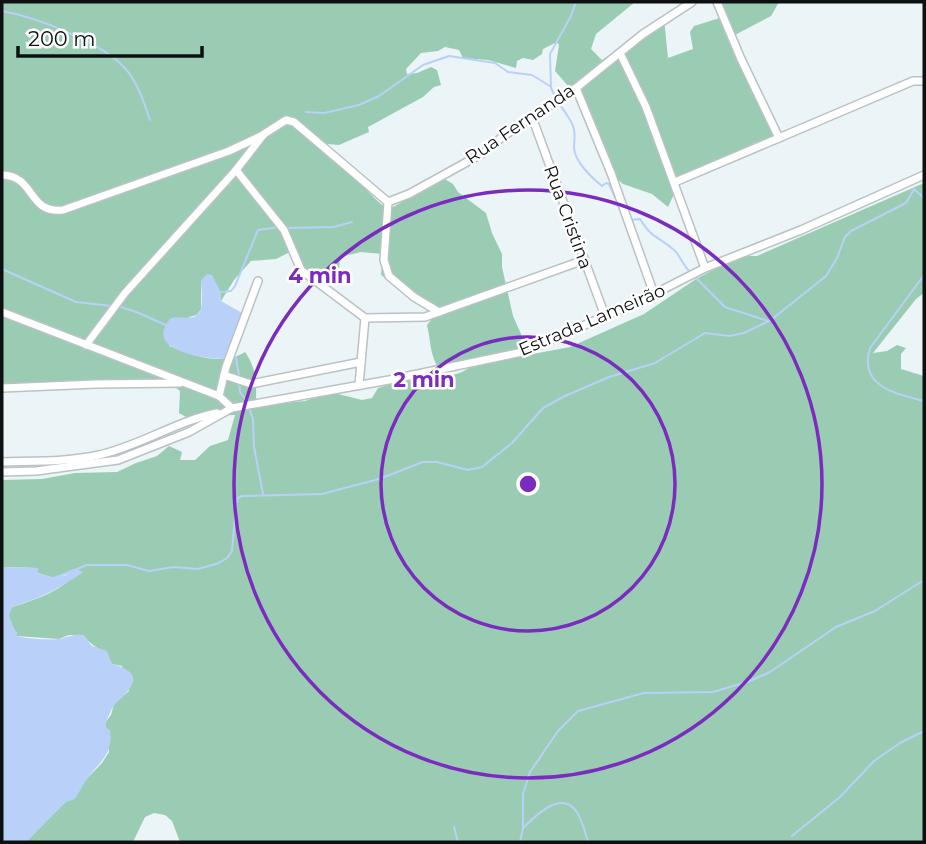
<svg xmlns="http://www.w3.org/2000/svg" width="926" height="844" font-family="Montserrat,sans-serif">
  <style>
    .green { fill: #9accb4 }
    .water { fill: #b9d0f9 }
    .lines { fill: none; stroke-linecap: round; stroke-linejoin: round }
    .stream { stroke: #b9d0f9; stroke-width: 2 }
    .minor-casing { stroke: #bac2c4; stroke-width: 10 }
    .minor { stroke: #fff; stroke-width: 7 }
    .ring { fill: none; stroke: #7b2cbf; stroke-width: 3.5 }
    .labels { text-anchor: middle; stroke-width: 5; stroke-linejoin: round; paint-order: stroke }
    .street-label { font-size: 18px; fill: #0d1011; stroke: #fff }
    .centre { fill: #7b2cbf; stroke: #fff; stroke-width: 3.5 }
    .ring-label { font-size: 21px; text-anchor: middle; font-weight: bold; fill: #7b2cbf; stroke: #fff; stroke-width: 5; stroke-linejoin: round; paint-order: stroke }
  </style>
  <rect width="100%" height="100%" fill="#ebf4f6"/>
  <path class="green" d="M2,2H635L596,34L591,49L602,60L664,19L668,58L693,49L690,32L694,26L723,17L718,2H779L771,16L731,37L776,143L764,145L756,142L680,181L668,207L652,194L623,184L614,176L588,109L555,71L559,45L557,42L543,49L542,54L533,60L523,58L517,61L516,68L488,60L463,58L459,50L445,47L438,51L421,53L406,69L407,74L417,73L431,67L437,70L441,85L434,87L423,97L368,127L369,132L339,145L327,144C334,154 376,202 384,206C390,209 389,208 395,206L443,178L453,184L458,192L486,213L492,233L502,254V267L513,316L521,334L522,350L437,366C429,350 431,341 427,325L436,314L381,275L383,254L361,252L340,257L339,270L322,271L311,281L300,270L296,249L276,259L251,261L234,280L221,301L220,291L216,284L201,280V309L197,315L189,317L169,346C192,355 222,367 245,352C258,371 256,384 256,405L305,401L325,394H338L362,400L372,398L378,388C389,385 400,381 411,379C436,375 451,381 474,365L570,347L644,314L696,279L739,256H757L924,183V293L916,299L873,353L887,351L897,345L906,348L901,354V369L924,376V842H180L172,821L165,815L154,813L145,817L133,842H26L102,763L109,752L105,723L111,715L114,704L129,691L122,666L112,664C104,648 95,650 83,635H69L59,639L17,636L8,615L12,607C35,600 65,590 79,570L68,571L67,574L54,578L38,573L37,568L2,567V480L42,479L75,473L117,472L136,463L157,456L169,446L182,452L180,460H195L210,446L228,440L235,415C212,414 202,428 179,413L180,391L162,377L157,381L2,391Z"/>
  <g class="water">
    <path d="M207,274L212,275L220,291L221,301L244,314L228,359C208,359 141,352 171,318C178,316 187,319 194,317C206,312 201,291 201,280Z"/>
    <path d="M2,567L38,568V573L54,578L67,575V571L79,570L83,572C62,588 37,599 12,607L9,615L14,630L17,632V636C28,639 48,640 60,639C69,637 73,634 83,635L92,646L107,651L112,664C143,672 136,685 117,702C112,706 106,721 105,727L110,730C113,752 103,759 90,775C84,782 80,791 75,799L66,802L26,842H2Z"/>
  </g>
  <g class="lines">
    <g class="stream">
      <path d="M2,11C36,17 100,42 124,67C137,81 144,102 150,120"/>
      <polyline points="556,98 551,88 550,54 571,16 576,2"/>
      <path d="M559,103C563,110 570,118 573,126C576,134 574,141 574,148C575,162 592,178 602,186L606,183L609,184L626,221"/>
      <polyline points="306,112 324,113 359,105 379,96 423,65 449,56 495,63 508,72 532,75 550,86"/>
      <path d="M631,220L640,219C653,240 659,236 674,250C680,255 683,266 691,273"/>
      <polyline points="288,228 334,227 352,222"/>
      <polyline points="2,269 76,302 112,306"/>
      <path d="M924,275L870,348C858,387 897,394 924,401"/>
      <polyline points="695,277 725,307 768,321"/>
      <polyline points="221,292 231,291 235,286 258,230 279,227"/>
      <polyline points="118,306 139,313 168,326"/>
      <polyline points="236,358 239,376"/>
      <polyline points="239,382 240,392 247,402"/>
      <polyline points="249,407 253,420 254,447 263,494"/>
      <polyline points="54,578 87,565 127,565 149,571 173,567 198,569 219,563 227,558 232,551 236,504 238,498 242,496 322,494 379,479 423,462 437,462 468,470 482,467 512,443 543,408 565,396 609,377 655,363 705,333 730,336 744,333 771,320 826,276 837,258 845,237 851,231 906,203 914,189 924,198"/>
      <polyline points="454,827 458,842"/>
      <path d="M524,827C535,816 561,790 576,811C582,819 585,832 588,842"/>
      <polyline points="792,836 840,797 874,761 900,743 924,731"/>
      <polyline points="520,842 523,828 523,794 530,772 558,731 578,711 644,693 713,692 750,681 770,672 836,627 875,611 924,580"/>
    </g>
    <g class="minor-casing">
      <g id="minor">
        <polyline points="717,2 741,59 779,138"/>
        <polyline points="620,53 646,107 705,268"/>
        <polyline points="576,88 611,173 654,294"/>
        <polyline points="532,117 605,316"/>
        <polyline points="236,170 284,230 301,270 365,318"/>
        <path d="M2,175C36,176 27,214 63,210L229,151L263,135"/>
        <polyline points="675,182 913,81 924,81"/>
        <polyline points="388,202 384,260 389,276 414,297 439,312"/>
        <polyline points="2,312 219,396 232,408"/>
        <polyline points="86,345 125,293 236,170 264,134 286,120 294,122 388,202 409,194 485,152 502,137 576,88 643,34 692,2"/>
        <polyline points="224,375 251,384 361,362"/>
        <polyline points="359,385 365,318 425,317 584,260"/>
        <polyline points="2,388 96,384 180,383"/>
        <polyline points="219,396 226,367 258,281"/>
        <path d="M2,462C34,461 68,462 99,455C140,446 176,421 217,413"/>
        <polyline points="2,472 36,471 118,460 189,432 232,408 389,380 527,351 654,294 705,268 801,230 924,175"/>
      </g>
    </g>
    <use href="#minor" class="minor"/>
  </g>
  <g class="ring">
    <circle cx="528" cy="484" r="147"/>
    <circle cx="528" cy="484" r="294"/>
  </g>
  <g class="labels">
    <g class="street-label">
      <text transform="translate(520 124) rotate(-34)" y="6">Rua Fernanda</text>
      <text transform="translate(568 217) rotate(70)" y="6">Rua Cristina</text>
      <text transform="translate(592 320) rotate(-23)" y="6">Estrada Lameirão</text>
    </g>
  </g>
  <circle cx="528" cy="484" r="10" class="centre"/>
  <g class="ring-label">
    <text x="320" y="283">4 min</text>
    <text x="424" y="387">2 min</text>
  </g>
  <rect width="926" height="844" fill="none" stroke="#0d1011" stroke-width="7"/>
  <path d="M18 46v10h184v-10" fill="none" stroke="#0d1011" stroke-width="3.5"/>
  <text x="28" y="46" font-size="21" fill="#0d1011" stroke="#ffffff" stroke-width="5" paint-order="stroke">200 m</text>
</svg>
